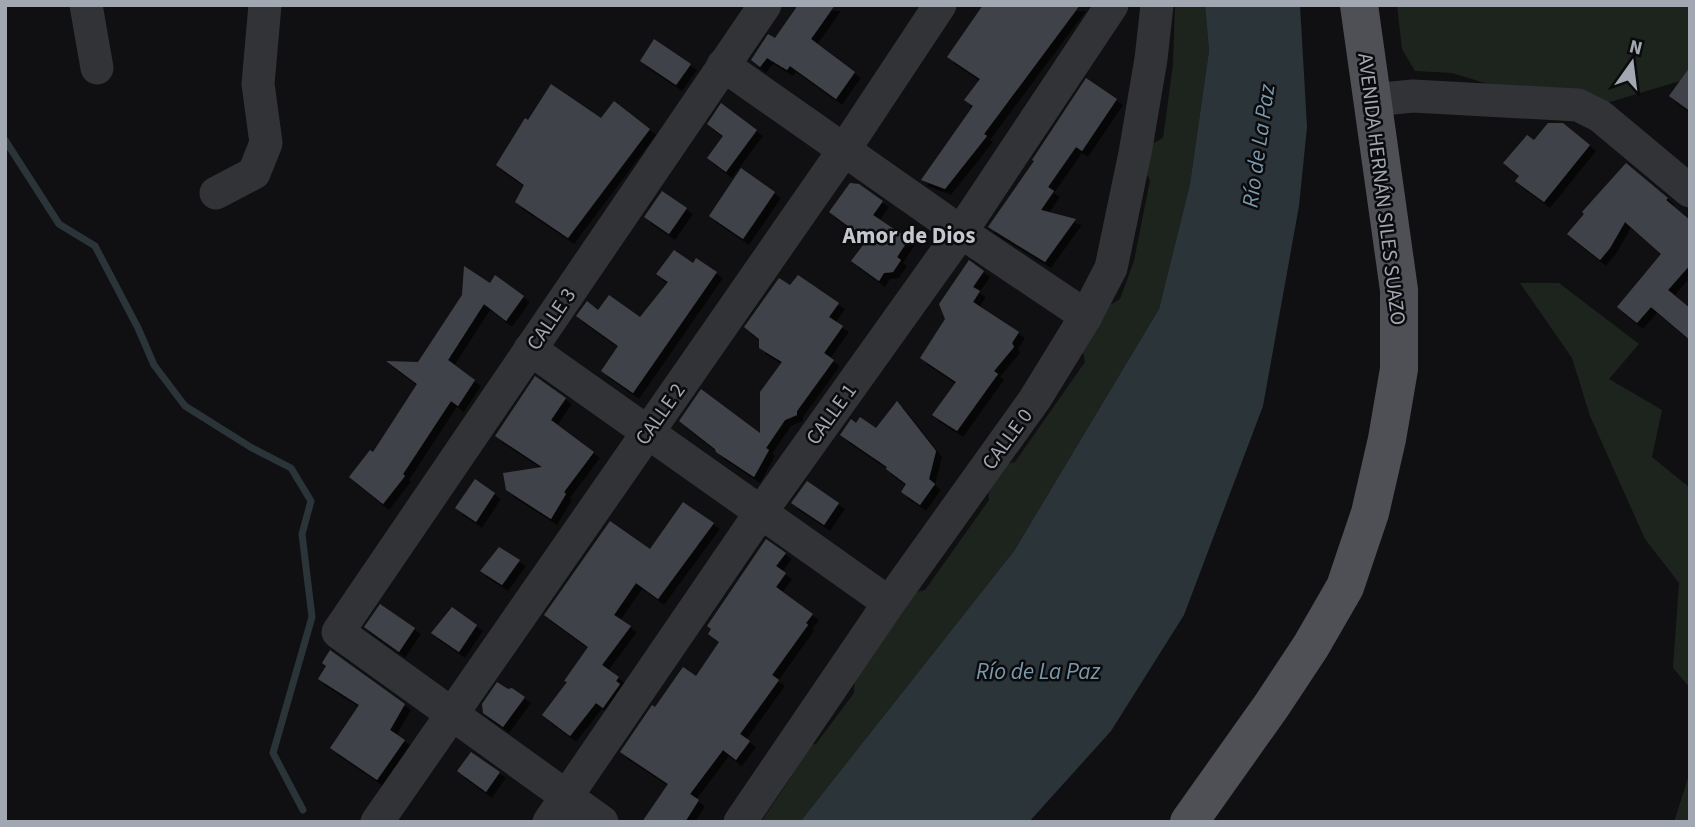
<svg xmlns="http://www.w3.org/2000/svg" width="1695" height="827" font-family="'Source Sans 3',sans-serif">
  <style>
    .green { fill: #1d241d }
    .water { fill: #2b3439 }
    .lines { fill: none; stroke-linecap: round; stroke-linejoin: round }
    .stream { stroke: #2b3439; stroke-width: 7 }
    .building { fill: #414348; filter: url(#shadow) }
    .minor { stroke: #313336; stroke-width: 33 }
    .major { stroke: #4e5055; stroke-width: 38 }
    .labels { text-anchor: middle; stroke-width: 5; stroke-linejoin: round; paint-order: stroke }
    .street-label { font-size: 21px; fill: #a2a8b2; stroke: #0b0b0d }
    .water-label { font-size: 23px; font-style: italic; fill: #7a99ac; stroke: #0b0b0d }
    .neighbourhood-label { font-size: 23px; font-weight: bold; fill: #c3c7ce; stroke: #0b0b0d }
  </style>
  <defs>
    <filter id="shadow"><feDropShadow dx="6" dy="6" stdDeviation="0" flood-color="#0009"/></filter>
  </defs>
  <rect width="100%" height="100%" fill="#101012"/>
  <g class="green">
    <polygon points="1175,5 1205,5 1209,51 1190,184 1159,309 1014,551 800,822 761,822 791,777 787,768 801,747 816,744 854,693 856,662 912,593 925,590 989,500 988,483 1001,465 1015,462 1085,362 1083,352 1110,305 1120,299 1134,261 1150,180 1144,168 1150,145 1163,138 1173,65"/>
    <polygon points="1397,5 1690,5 1690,81 1680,81 1603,104 1501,88 1452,73 1415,71 1402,49"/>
    <polygon points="1520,283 1559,283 1639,344 1609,379 1662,410 1652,457 1690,488 1690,688 1673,668 1679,583 1645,539 1590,416 1572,358"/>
    <polygon points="1690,772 1690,822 1674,822"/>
  </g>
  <polygon class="water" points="1205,5 1300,5 1307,127 1299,206 1263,406 1184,615 1111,731 1029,822 800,822 1014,551 1159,309 1190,184 1209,51"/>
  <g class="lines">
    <polyline class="stream" points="5,140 59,224 95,246 138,328 154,365 185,406 252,448 291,468 311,501 302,534 312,617 273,753 303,810"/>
  </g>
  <g class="building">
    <polygon points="798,5 835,5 811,39 855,72 836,99 790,66 787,70 767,58 760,67 751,60 768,34 775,38"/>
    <polygon points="983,5 1080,5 984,134 987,136 945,189 921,180 973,106 964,100 980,79 947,57"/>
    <polygon points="654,39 691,64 676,85 640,61"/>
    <polygon points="1690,67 1690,111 1669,96"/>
    <polygon points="1086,78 1117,99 1082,151 1076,147 1048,187 1054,191 1041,210 1076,219 1045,262 988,227 1034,161 1032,160"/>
    <polygon points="551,84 601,118 614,101 650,129 568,238 515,202 524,185 496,165 525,118 528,120"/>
    <polygon points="721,103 757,130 726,172 707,158 723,136 707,124"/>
    <polygon points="1548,123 1563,123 1590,145 1544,202 1515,181 1519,176 1503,163 1527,135 1534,140"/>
    <polygon points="1626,163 1668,198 1666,200 1690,220 1690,265 1668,290 1690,308 1690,340 1651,307 1637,323 1617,307 1661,254 1625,222 1610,248 1600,260 1567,234 1584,214 1582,212"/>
    <polygon points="741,168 775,192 743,239 709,216"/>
    <polygon points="850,183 859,184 883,201 873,215 909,239 897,257 901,260 893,272 884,273 879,281 851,261 867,240 829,212"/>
    <polygon points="662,191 687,208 669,234 644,217"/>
    <polygon points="674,250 693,263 696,258 717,272 633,393 601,371 618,346 576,316 587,301 598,310 609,295 640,317 668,282 656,274"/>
    <polygon points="969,260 984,271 973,287 980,291 973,302 1019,332 1012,343 1014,347 994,371 998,374 957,431 932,415 956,382 920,358 945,319 939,304"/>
    <polygon points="464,266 490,283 495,275 524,296 506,321 484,304 448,360 475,380 458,406 451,401 403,474 405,476 383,504 349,477 370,450 373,452 417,384 386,361 418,362 462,295"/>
    <polygon points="798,275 839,303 829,317 843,326 824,353 834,360 797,411 797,415 785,420 766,448 769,450 754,477 716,452 715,449 679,421 701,389 760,433 760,392 782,362 759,348 759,339 744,327 779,278 790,285"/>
    <polygon points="535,376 566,398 551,420 594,452 564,492 566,494 551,519 506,490 503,473 542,467 495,436"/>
    <polygon points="897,401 936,451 929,479 935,484 920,505 901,492 906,484 886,469 887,467 840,435 851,419 856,423 860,417 876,428"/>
    <polygon points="475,479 495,493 476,522 455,508"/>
    <polygon points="807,481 839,503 824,525 791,503"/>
    <polygon points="683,502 714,523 658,599 636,583 614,615 631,626 602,665 619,677 616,681 620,684 603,708 596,703 570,736 542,715 567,682 564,681 588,647 544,615 610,521 650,549"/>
    <polygon points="766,539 786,553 776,566 786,573 776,587 813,614 806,623 808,625 772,675 779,680 740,734 750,741 736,760 723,750 690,794 699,800 685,822 642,822 668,784 620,752 652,705 655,707 683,667 696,676 719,642 708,634 711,629 707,626"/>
    <polygon points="499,547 520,560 502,585 480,571"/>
    <polygon points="380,604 415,628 399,652 364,627"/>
    <polygon points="452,607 477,625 459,652 431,633"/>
    <polygon points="330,650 405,704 390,730 405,740 377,780 330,748 359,705 318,679 326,666 322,663"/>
    <polygon points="497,682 508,689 512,688 525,697 503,727 483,713 482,704"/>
    <polygon points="471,752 500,772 486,792 457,771"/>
  </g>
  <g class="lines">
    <g class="minor">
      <polyline points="86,5 97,68"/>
      <polyline points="723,65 961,232 1086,316"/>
      <polyline points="1373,100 1413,96 1578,105 1600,116 1690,191"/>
      <polyline points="216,193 254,173 266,143 258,84 265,5"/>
      <polyline points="530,349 889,603"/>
      <polyline points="377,822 844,150 940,5"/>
      <polyline points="549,822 761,512 961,232 1112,5"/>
      <polyline points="602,822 338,632 765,5"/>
      <polyline points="740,822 889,603 1035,399 1086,316 1111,268 1135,153 1151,59 1157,5"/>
    </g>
    <polyline class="major" points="1189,822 1272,705 1311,646 1345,587 1370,513 1387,439 1399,369 1399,290 1359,5"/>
  </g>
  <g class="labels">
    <g class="street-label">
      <text transform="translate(1382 189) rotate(83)" y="7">AVENIDA HERNÁN SILES SUAZO</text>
      <text transform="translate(551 319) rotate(-56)" y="7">CALLE 3</text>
      <text transform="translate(660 414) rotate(-55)" y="7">CALLE 2</text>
      <text transform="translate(831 414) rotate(-54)" y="7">CALLE 1</text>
      <text transform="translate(1007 439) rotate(-54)" y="7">CALLE 0</text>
    </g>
    <g class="water-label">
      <text transform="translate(1258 146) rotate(-82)" y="8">Río de La Paz</text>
      <text x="1038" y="679">Río de La Paz</text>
    </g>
    <g class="neighbourhood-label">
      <text x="909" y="243">Amor de Dios</text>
    </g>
  </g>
  <rect width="1695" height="827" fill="none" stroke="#a2a8b2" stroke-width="14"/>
  <g transform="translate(1632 63) rotate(14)" stroke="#0b0b0d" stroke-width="5" paint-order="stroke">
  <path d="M0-5L12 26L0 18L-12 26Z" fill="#a2a8b2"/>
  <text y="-10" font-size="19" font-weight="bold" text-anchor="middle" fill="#a2a8b2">N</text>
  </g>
</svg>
